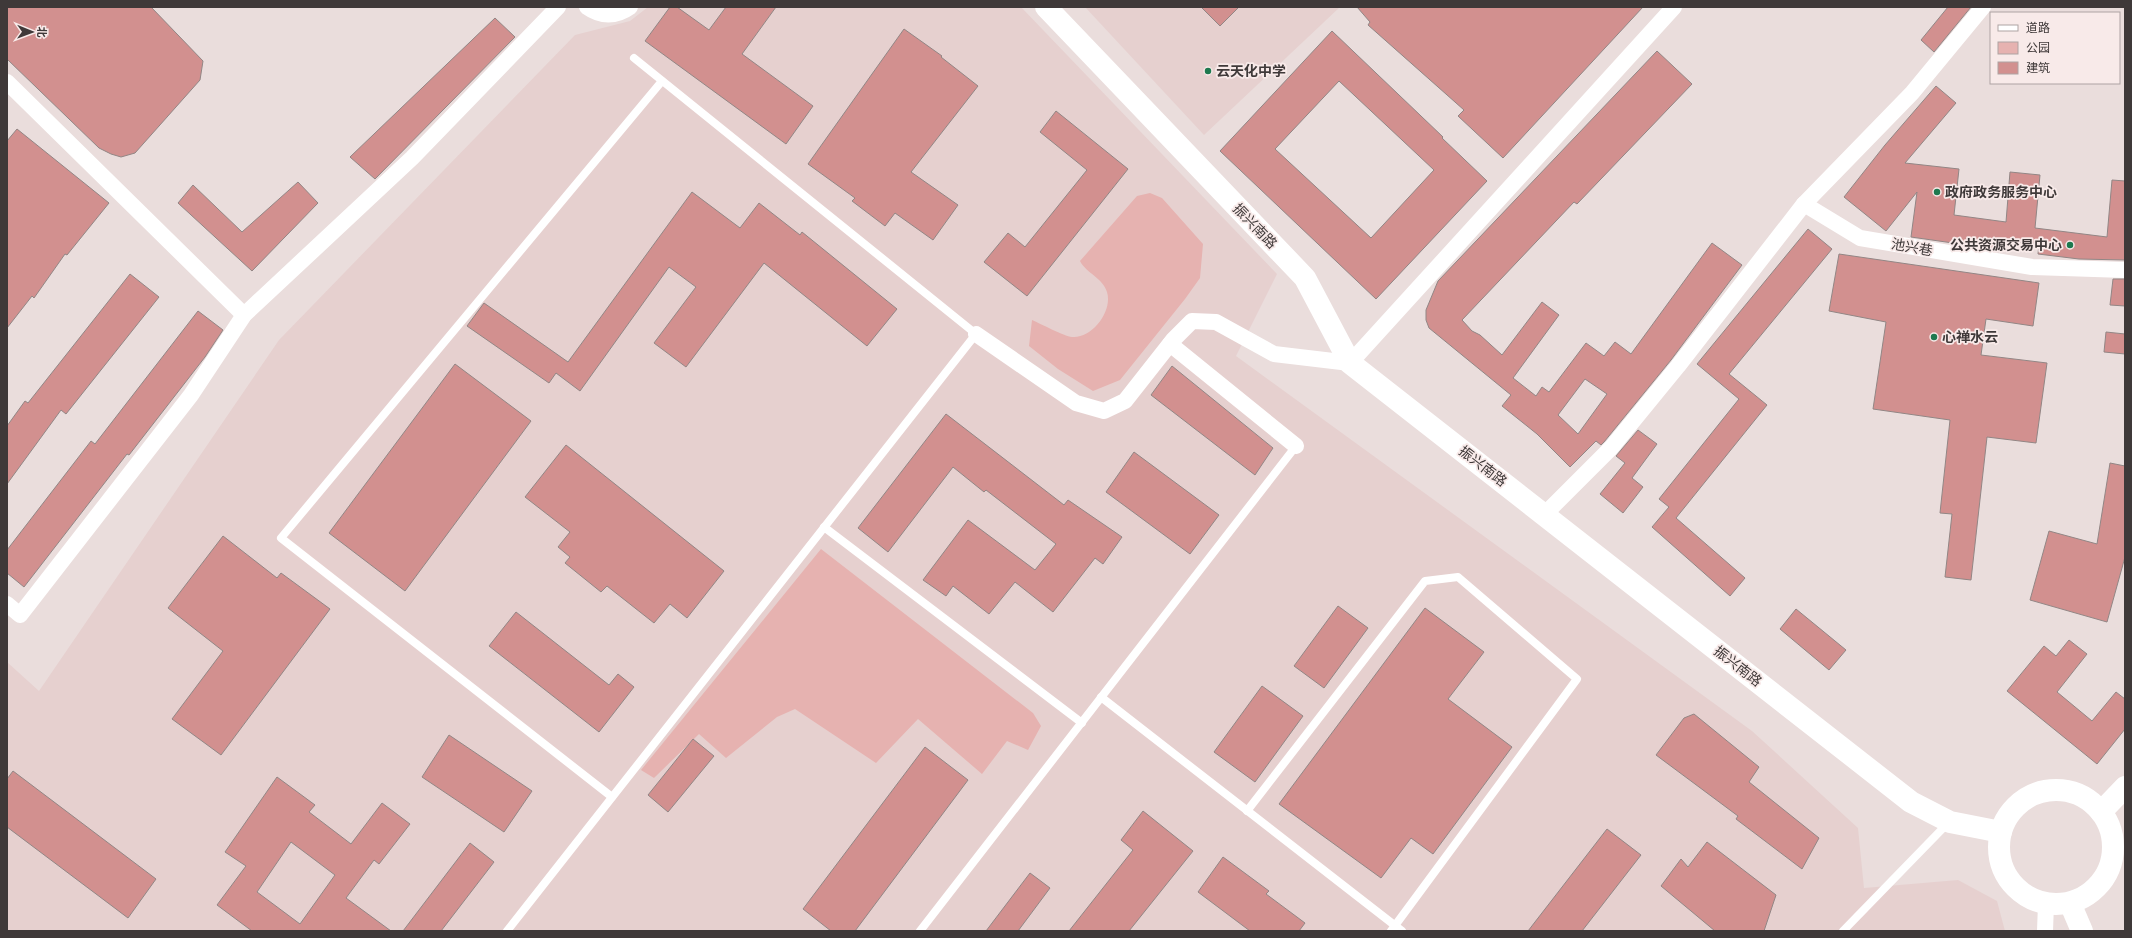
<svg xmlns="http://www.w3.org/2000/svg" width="2132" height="938" font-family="Lora,'Noto Sans SC',serif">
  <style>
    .built { fill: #e6d0cf }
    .green { fill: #e6b2b0 }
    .building { fill: #d2908f; stroke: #928685; fill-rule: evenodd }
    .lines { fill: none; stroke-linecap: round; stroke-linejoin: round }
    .service { stroke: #fff; stroke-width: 8 }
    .minor { stroke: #fff; stroke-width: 16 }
    .secondary { stroke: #fff; stroke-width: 22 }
    .poi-dot { fill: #1e794f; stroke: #f8eae9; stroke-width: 1.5 }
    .labels { text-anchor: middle; stroke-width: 3.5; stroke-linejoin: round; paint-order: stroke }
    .poi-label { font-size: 14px; font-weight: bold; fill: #3f3939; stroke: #f8eae9; text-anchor: start }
    .street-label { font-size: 14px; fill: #3f3939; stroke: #f8eae9 }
  </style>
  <rect width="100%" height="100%" fill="#eadddc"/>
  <g class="built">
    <polygon points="648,7 1021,7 1277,274 1236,356 1752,731 1858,828 1864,888 1958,880 1997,901 2005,931 7,931 7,662 39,691 279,340 575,35 630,21"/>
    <polygon points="1085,7 1340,7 1204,135"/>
  </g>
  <g class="green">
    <path d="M1150,193L1162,198L1203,244L1200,278L1185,299L1120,380L1093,391L1058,369L1029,346L1032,320C1041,324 1064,336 1072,337C1092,339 1113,311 1107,292C1103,278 1086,273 1080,261L1137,196Z"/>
    <polygon points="821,549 1033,713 1041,726 1028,750 1007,741 982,774 918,719 876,763 795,709 777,717 726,758 699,734 654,778 641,770"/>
  </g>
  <g class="building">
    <polygon points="7,7 151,7 203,61 200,80 135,153 121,157 111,154 99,148 7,59"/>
    <polygon points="670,7 677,7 709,30 726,7 776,7 742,54 813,106 786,144 645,41"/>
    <polygon points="1201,7 1239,7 1220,26"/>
    <polygon points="1357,7 1643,7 1503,158 1458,116 1464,110 1368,25 1370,22"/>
    <polygon points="1948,7 1971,7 1934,52 1921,40"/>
    <polygon points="495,18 515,37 375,179 350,157"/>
    <polygon points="904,29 942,56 941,57 978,86 911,172 958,205 933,240 895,213 885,226 852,201 855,198 808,164"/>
    <path d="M1332,31L1443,137L1442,138L1487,181L1376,299L1220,151ZM1339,81L1434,170L1371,238L1275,149Z"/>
    <path d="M1657,51L1692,84L1577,204L1574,202L1462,320L1472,331L1480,335L1502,355L1542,302L1559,315L1513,378L1536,396L1542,387L1549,392L1586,343L1604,356L1615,342L1631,354L1712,243L1742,265L1671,360L1604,442L1601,445L1596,441L1570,467L1537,434L1502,406L1511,395L1429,328L1426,320V310L1438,281ZM1585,379L1607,394L1578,434L1558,415Z"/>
    <polygon points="1936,86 1956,103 1905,163 1959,169 1954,215 2006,222 2010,172 2040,175 2035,228 2107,237 2112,180 2125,181 2125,260 2079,259 2038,254 2039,244 1997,240 1995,249 1911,237 1917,192 1886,231 1844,197 1885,145"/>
    <polygon points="1056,111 1128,169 1027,296 984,262 1008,233 1025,247 1087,170 1040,132"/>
    <polygon points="17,129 109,203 67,255 65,254 34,298 32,296 7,328 7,141"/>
    <polygon points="298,182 318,203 252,271 178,203 193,185 242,232"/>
    <polygon points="692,192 740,228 759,203 800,235 802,232 897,309 867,346 764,263 686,367 654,343 696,287 669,267 580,391 556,373 549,383 467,326 484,303 568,362"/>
    <polygon points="1808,229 1832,249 1729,374 1767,405 1676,518 1745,578 1730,596 1652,527 1669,507 1659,499 1739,399 1697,364"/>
    <polygon points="1839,254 2039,283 2033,326 1986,319 1981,355 2047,363 2036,443 1987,437 1971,580 1945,577 1952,514 1940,513 1950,420 1873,409 1886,322 1829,311"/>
    <polygon points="130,274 159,297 66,414 61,410 7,484 7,426 25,401 28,403"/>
    <polygon points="2113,279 2125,279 2125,306 2110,305"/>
    <polygon points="198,311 223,330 205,357 129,455 127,454 24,587 7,573 7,550 91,441 95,444"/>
    <polygon points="2106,332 2125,334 2125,354 2104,352"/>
    <polygon points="455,364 531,421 405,591 329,533"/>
    <polygon points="1172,366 1273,448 1255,475 1151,395"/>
    <polygon points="946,414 1064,505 1068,500 1122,537 1103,564 1095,558 1053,612 1015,582 989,614 953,586 946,596 923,580 968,520 1035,570 1056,544 986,490 984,492 953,467 888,552 858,528"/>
    <polygon points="1638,430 1657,444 1632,478 1643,487 1623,513 1600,494 1625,463 1616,456"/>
    <polygon points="566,445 724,571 687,618 670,604 654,623 607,586 601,592 565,563 570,557 558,547 570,532 525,497"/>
    <polygon points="1134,452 1219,515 1190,554 1106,492"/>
    <polygon points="2110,463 2125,466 2125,557 2107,622 2030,600 2049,531 2097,544"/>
    <polygon points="223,536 277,578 281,573 330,609 221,755 172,719 223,651 168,608"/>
    <polygon points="1338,606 1368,628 1324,688 1294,666"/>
    <polygon points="1425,608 1484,652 1448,699 1512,747 1433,854 1411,838 1381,878 1279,804"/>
    <polygon points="1796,609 1846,650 1829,670 1780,629"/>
    <polygon points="516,612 609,685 618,674 634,687 599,732 489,646"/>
    <polygon points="2069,640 2087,654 2057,692 2092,721 2116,692 2125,699 2125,729 2097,764 2007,691 2044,646 2056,656"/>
    <polygon points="1262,686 1303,716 1255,782 1214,752"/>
    <polygon points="1694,714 1759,767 1749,782 1819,838 1802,869 1736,819 1738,816 1656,755 1684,718"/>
    <polygon points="449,735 532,791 504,832 422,777"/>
    <polygon points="693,739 714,756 668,812 648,795"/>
    <polygon points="925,747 968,780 855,931 831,931 803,909"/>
    <polygon points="13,771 156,879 128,918 7,827 7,779"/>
    <path d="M277,777L315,805L309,812L351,844L382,803L410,824L379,864L374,860L346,898L391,931H252L217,905L246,866L225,852ZM291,842L335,875L300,924L257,892Z"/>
    <polygon points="1143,811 1193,851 1129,931 1069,931 1133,850 1121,840"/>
    <polygon points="1607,829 1641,855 1582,931 1528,931"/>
    <polygon points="1707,842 1776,895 1764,931 1715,931 1661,886 1681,859 1688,867"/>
    <polygon points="470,843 494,862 441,931 403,931"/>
    <polygon points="1223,857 1269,891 1266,894 1305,923 1299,931 1250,931 1198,892"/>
    <polygon points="1030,873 1050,888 1018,931 986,931"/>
  </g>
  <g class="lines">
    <g class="service">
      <polyline points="824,527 1082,723"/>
      <polyline points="1101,697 1402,931"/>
      <polyline points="612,797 281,538 662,81"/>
      <polyline points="1247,811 1425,581 1458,577 1577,679 1391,931"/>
      <polyline points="507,931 976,334 634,58"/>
      <polyline points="920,931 1296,446"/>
      <polyline points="1843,931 1949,822"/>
    </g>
    <g class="minor">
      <path d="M587,7C601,17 616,17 630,7"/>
      <polyline points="7,82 244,315"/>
      <polyline points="1804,204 1860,238 2032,267 2125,270"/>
      <polyline points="976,334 1076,403 1104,411 1125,401 1173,340 1192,321 1216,322 1274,354 1350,363 1674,7"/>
      <polyline points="1170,344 1296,446"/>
      <polyline points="1545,514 1611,448 1678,366 1804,204 1912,93 1983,7"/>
      <polyline points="7,604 20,615 191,395 244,315 412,158 558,7"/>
      <polyline points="2045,931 2046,904"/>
    </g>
    <g class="secondary">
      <polyline points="1046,7 1305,278 1350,363 1911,802 1950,822 2001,832"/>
      <circle cx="2056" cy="847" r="57"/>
      <polyline points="2101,812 2125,787"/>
      <polyline points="2070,903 2082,931"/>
    </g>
  </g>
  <g class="poi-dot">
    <circle cx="1208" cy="71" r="4"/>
    <circle cx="1937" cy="192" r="4"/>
    <circle cx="2070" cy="245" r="4"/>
    <circle cx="1934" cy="337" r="4"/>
  </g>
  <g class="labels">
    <g class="poi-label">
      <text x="1216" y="76">云天化中学</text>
      <text x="1945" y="197">政府政务服务中心</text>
      <text x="2062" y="250" text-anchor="end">公共资源交易中心</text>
      <text x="1942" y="342">心禅水云</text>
    </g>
    <g class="street-label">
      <text transform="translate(1255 226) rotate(46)" y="5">振兴南路</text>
      <text transform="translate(1912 247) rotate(10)" y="5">池兴巷</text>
      <text transform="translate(1483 466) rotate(38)" y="5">振兴南路</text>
      <text transform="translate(1738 666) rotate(38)" y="5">振兴南路</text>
    </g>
  </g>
  <rect width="2132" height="938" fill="none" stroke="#3f3939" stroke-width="16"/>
  <rect x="1990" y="12" width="130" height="72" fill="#f8eae9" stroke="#aea3a3"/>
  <rect x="1998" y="25" width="20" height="6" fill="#ffffff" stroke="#aea3a3"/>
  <text x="2026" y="32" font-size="12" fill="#3f3939">道路</text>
  <rect x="1998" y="42" width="20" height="12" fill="#e6b2b0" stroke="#aea3a3"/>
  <text x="2026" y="52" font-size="12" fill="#3f3939">公园</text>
  <rect x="1998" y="62" width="20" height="12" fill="#d2908f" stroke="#aea3a3"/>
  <text x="2026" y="72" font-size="12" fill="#3f3939">建筑</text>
  <g transform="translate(32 32) rotate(91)" stroke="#f8eae9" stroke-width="3" paint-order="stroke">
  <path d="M0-3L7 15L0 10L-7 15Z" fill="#3f3939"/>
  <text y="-6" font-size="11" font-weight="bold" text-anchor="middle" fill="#3f3939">北</text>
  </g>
</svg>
